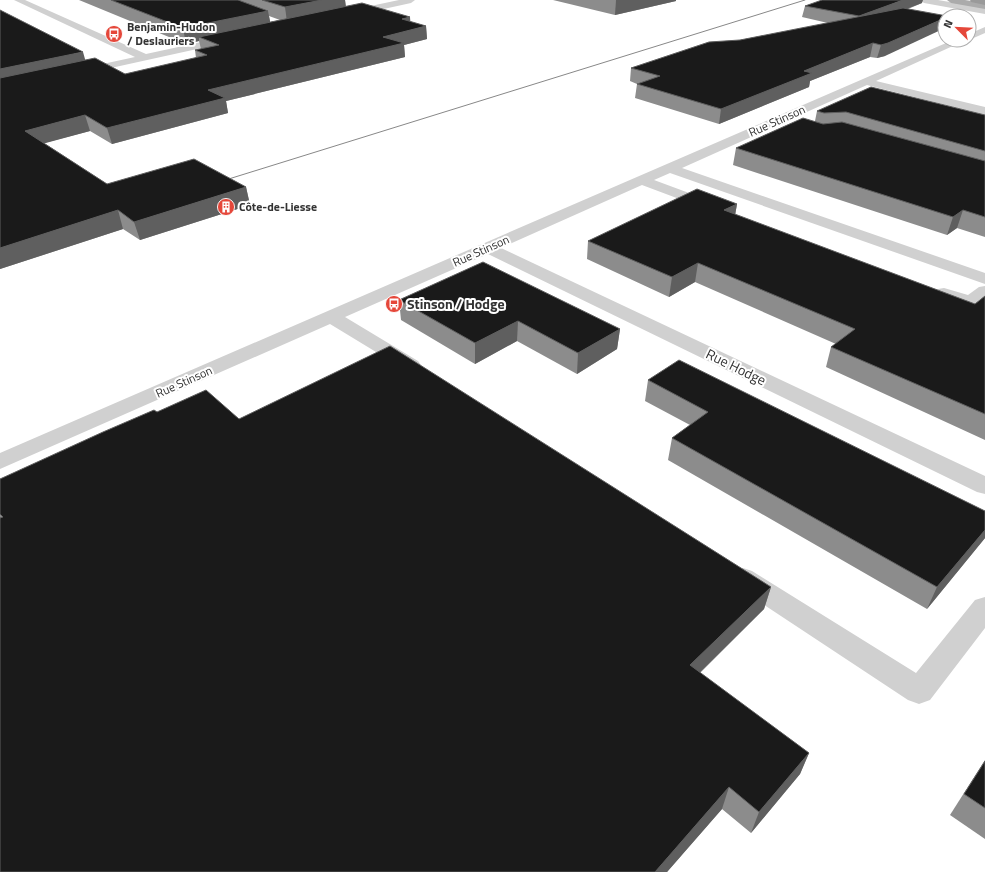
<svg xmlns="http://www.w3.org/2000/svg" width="985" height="872" font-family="'Titillium Web',sans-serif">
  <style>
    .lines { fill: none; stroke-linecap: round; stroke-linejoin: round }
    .minor { fill: #d0d0d0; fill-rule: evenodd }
    .major { fill: #ababab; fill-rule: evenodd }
    .highway { fill: #9a9a9a; fill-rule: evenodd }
    .tram { stroke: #888; stroke-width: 1 }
    .wall { fill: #8c8c8c; fill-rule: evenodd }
    .shaded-wall { fill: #5f5f5f }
    .building { fill: #1a1a1a; stroke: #5f5f5f }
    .labels { text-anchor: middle; stroke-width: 4; stroke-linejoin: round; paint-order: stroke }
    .far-poi-label { font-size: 12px; font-weight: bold; fill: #333; stroke: #fff; text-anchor: start }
    .far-street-label { font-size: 12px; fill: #333; stroke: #fff }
    .poi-label { font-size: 14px; font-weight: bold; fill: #333; stroke: #fff; text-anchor: start }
    .street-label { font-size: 14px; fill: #333; stroke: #fff }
  </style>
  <rect width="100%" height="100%" fill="#fff"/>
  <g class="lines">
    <g class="minor">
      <polygon points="14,0 25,0 146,54 229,36 234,39 229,42 79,75 75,74 74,72 75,70 135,57"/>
      <polygon points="399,0 415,0 411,3 347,17 343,14 347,11"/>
      <polygon points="920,0 938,0 985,8 985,14 924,3"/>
      <polygon points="985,27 985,33 969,40 969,34"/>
      <polygon points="953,40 966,40 876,81 985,107 985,115 867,85 682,168 985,273 985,284 670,173 654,180 716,203 718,206 716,209 706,209 642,185 501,248 985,476 985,494 977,492 488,254 345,317 418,361 421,365 418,369 411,371 404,369 330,324 0,469 0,453"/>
      <path d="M985,286V300C968,313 956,303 938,297L935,293L938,289L944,288L968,295L979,287Z"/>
      <polygon points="743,568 752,571 916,673 975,600 985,597 985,628 930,700 919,704 908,700 734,585 730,578 734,571"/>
    </g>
    <polygon class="major" points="947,0 965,0 985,3 985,9 951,3"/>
    <polygon class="highway" points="970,0 985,0 985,5 971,2"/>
    <polyline class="tram" points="219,182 805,0"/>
  </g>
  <g class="wall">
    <path d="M79,0H345L346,6L411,22L426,26L427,39L404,45L405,57L226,101L228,113L112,144L90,131L44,143L107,184L246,187L250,205L140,240L123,229L0,269V10L85,60L125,74L196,58L195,50L201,49L199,41L186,44ZM269,16L280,20L270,22Z"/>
    <polygon points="553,0 676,0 676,1 615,15"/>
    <polygon points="922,3 908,9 885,56 877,58 870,57 810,81 809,87 719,124 635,98 637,84 630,81 631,68 740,40 828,23 802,17 805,6"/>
    <polygon points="817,111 985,115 985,237 957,228 947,235 733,165 736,148 815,121"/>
    <polygon points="737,204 735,215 975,304 985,296 985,440 826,367 831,347 836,344 695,282 669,297 587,259 588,241"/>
    <polygon points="399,300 620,329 617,349 577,374 517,341 475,364 401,320"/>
    <polygon points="648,380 985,511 985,538 927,609 668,460 672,438 690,425 645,401"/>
    <polygon points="157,412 239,419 771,587 764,609 700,673 809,753 800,774 751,833 722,809 667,872 0,872 0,479"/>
    <polygon points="985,760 985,839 950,815"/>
  </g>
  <g class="shaded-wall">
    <polygon points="322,0 345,0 346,10 287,22 285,7"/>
    <polygon points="616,0 676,0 676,1 615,15"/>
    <polygon points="903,0 923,0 922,3 856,28 859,16"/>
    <polygon points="268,11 271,26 199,37 199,41 186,44 183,28"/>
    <polygon points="410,17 411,30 402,19"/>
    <polygon points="945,18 945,28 885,56 877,58 881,45"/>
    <polygon points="426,26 427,39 404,45 405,57 226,101 228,113 112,144 107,128 208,90 383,37"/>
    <polygon points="873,43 870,57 810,81 809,87 719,124 721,109 804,71"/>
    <polygon points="83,52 87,66 0,84 0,69"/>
    <polygon points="85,115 90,131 31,147 25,131"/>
    <polygon points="246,187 250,205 140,240 134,222"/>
    <polygon points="737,204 734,221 724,210"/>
    <polygon points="118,210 123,229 0,269 0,248"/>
    <polygon points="963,210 957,228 947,235 953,217"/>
    <polygon points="698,263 695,282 669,297 672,277"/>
    <polygon points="518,321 517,341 475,364 475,343"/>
    <polygon points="620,329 617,349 577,374 578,353"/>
    <polygon points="985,530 985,538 927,609 937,587"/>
    <polygon points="771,587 764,609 685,687 690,665"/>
    <polygon points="809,753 800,774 751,833 759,812"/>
    <polygon points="729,787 722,809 667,872 655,872"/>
  </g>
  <g class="building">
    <polygon points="111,0 238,0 268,11 183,28"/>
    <polygon points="262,0 322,0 285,7"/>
    <polygon points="822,0 903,0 859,16 805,6"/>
    <polygon points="362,3 410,17 402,19 426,26 383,37 404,43 208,90 225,98 107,128 85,115 25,131 107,184 194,159 246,187 134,222 118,210 0,248 0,78 95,58 125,74 207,55 195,50 219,45 199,37"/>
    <polygon points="903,8 947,16 945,16 945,18 888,43 881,45 873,43 804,71 812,73 721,109 637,84 660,76 631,68 709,42 740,40"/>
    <polygon points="0,10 83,52 0,69"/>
    <polygon points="871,87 985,115 985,151 846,112 824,113 817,111"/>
    <polygon points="803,118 823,124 842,122 985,161 985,217 963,210 953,217 736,148"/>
    <polygon points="697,189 737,204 724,210 975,304 985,296 985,414 831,347 855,329 698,263 672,277 588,241"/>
    <polygon points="483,262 620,329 578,353 518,321 475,343 399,300"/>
    <polygon points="390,346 771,587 690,665 809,753 759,812 729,787 655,872 0,872 0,518 3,517 0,514 0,479 103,432 154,410 157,412 206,390 239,419"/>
    <polygon points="679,360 985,511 985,530 937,587 672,438 708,412 648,380"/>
    <polygon points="985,761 985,808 964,794"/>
  </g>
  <defs>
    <g id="bus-disc" transform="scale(0.9)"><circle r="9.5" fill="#e5473a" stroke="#fff"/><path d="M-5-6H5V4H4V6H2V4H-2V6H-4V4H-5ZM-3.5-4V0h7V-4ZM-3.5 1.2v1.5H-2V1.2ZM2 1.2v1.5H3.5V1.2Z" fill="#fff"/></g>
    <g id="building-disc" transform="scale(0.9)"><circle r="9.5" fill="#e5473a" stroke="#fff"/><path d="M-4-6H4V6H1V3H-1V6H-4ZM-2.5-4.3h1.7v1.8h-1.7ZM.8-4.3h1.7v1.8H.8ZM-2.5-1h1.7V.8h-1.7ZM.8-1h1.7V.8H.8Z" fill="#fff"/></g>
  </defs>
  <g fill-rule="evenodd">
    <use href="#bus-disc" x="114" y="34"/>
    <use href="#building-disc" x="226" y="207"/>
    <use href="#bus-disc" x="394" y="304"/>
  </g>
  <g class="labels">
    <g class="far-poi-label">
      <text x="127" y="31">Benjamin-Hudon<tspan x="127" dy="14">/ Deslauriers</tspan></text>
      <text x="239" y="211">Côte-de-Liesse</text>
    </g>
    <g class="far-street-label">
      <text transform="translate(777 121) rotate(-24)" y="4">Rue Stinson</text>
      <text transform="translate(481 251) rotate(-24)" y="4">Rue Stinson</text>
      <text transform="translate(184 382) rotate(-24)" y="4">Rue Stinson</text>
    </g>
    <g class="poi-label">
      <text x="407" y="309">Stinson / Hodge</text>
    </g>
    <g class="street-label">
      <text transform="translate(736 367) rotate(26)" y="5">Rue Hodge</text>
    </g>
  </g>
  <g transform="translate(957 28) rotate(294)"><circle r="19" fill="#ffffff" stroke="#adadad"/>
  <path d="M0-3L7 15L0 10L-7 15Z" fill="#e5473a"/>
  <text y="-6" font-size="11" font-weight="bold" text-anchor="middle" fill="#333333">N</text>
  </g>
</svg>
